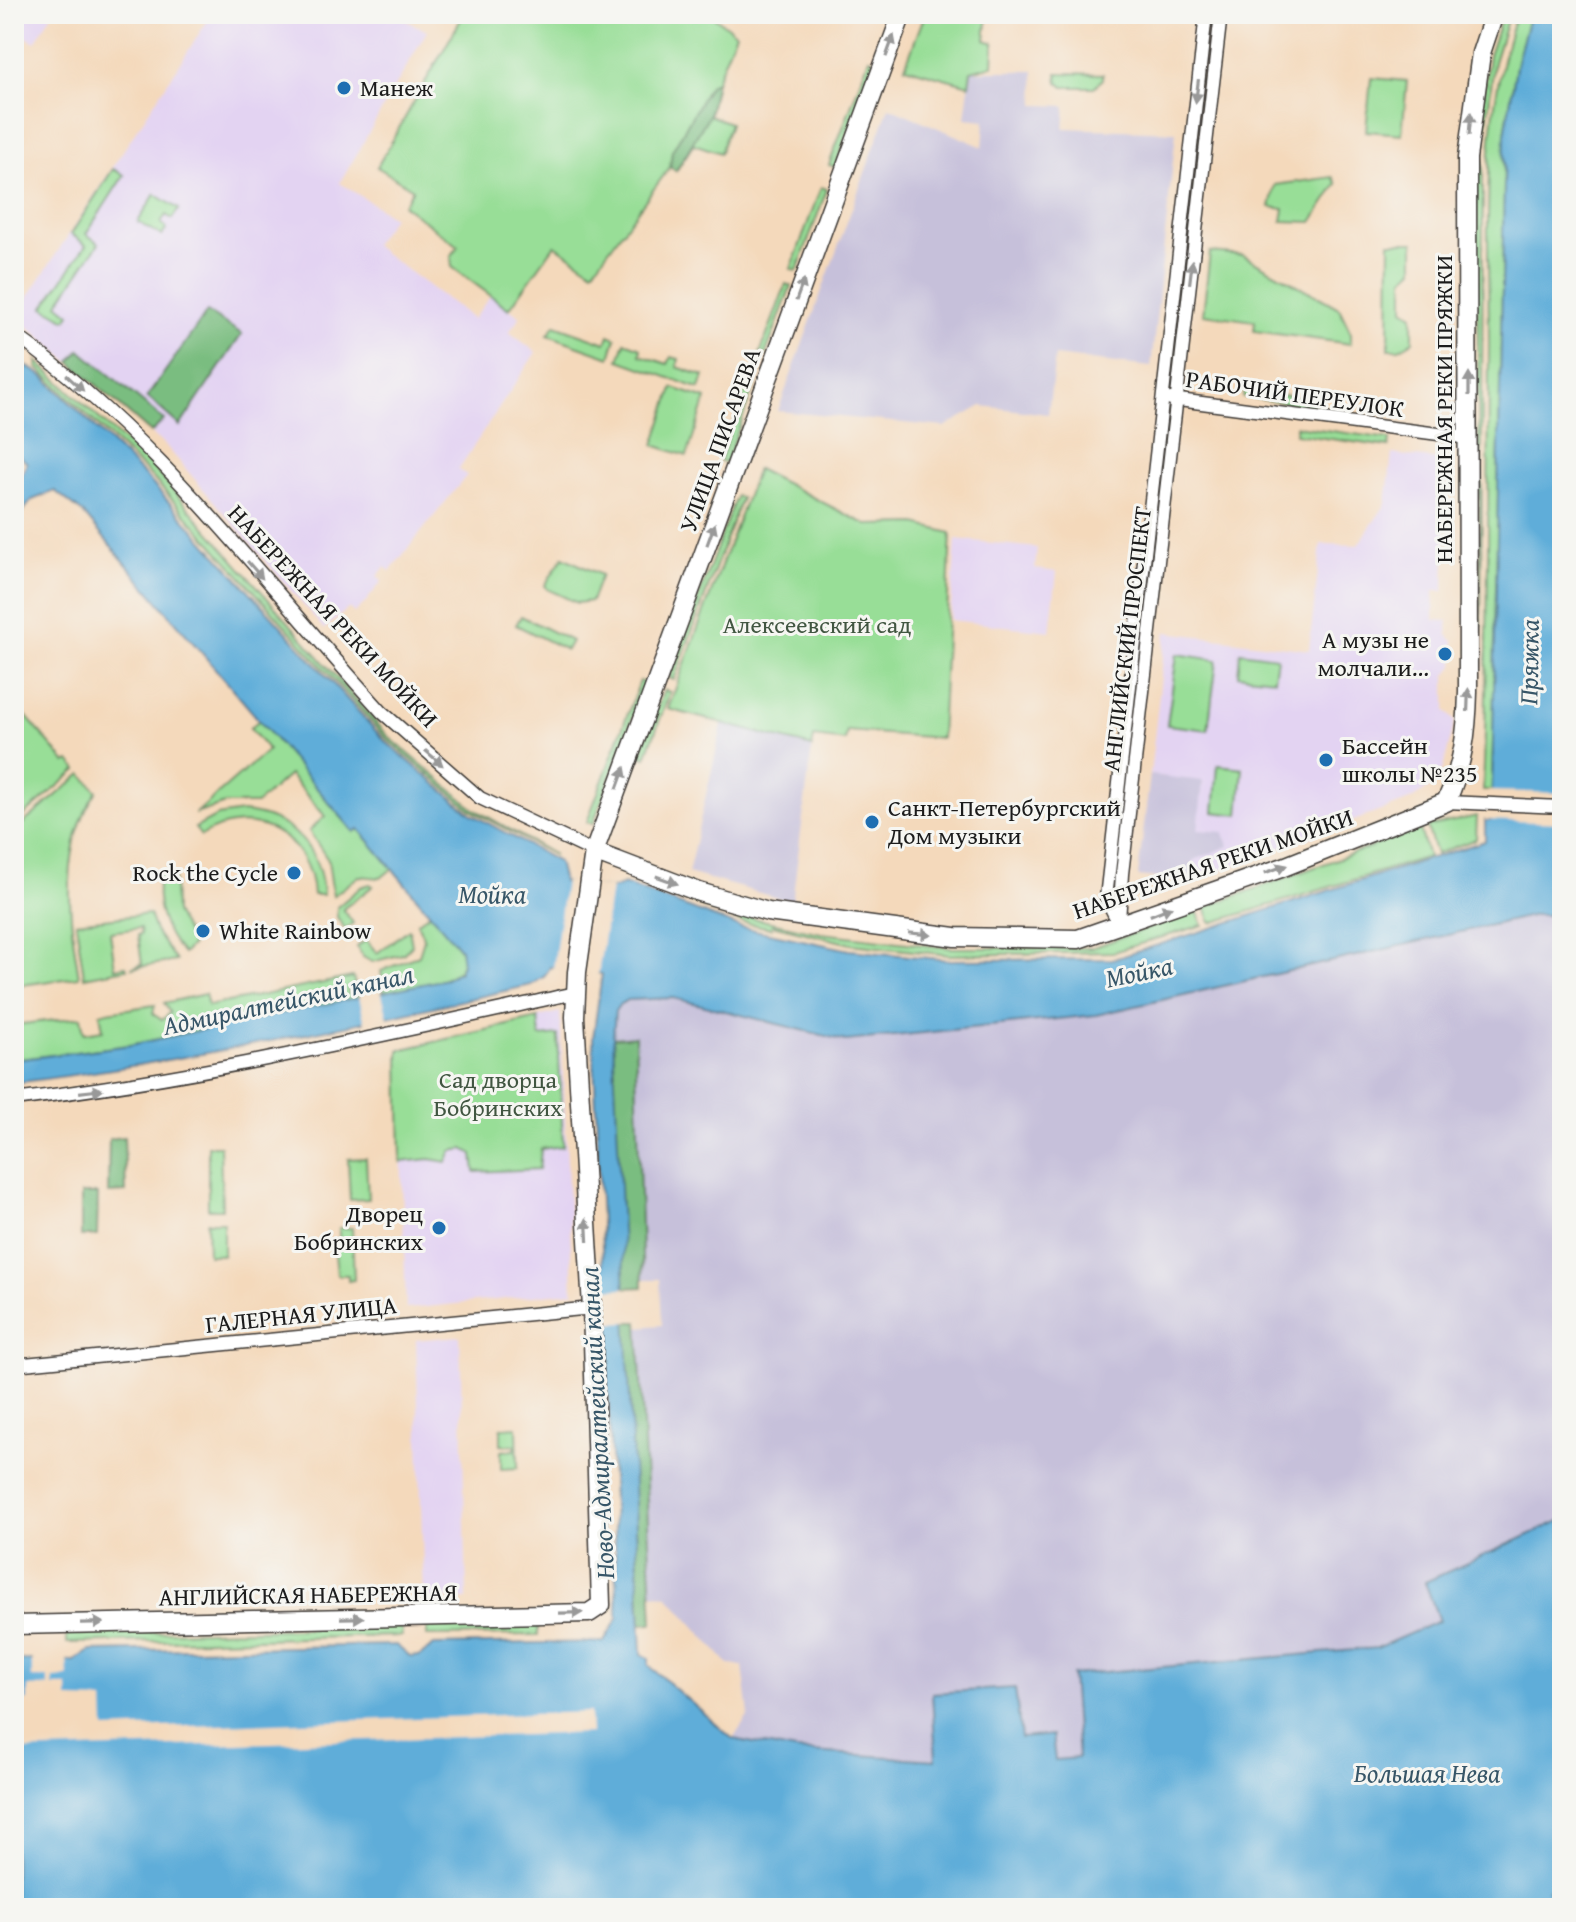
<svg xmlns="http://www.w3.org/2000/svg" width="1576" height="1922" font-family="'Gentium Book Plus',serif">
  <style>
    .built { fill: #e3d3f2 }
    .industrial { fill: #c6c0da }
    .green { fill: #98de97; stroke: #5a7d5a; stroke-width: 2 }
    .forest { fill: #7abd80; stroke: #4b6c4e; stroke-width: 2 }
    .water { fill: #5fadd9; stroke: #3e647a; stroke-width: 2 }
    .pier { fill: #f4d9bb }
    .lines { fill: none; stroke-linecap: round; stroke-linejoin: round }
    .ferry { stroke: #375668; stroke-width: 2; stroke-dasharray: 10 8; stroke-linecap: butt }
    .street-casing { stroke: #3c3834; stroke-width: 15 }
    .secondary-casing { stroke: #3c3834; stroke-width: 21 }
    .street { stroke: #fff; stroke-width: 12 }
    .secondary { stroke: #fff; stroke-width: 18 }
    .oneway { fill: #999 }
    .poi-dot { fill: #1f6fb2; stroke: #f6f6f2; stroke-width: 3 }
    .labels { text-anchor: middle; stroke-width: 6; stroke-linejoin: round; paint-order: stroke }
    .poi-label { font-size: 24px; fill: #1c1c1c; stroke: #f6f6f2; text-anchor: start }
    .street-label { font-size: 24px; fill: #1c1c1c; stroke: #f6f6f2 }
    .park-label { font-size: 24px; fill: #415641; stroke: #f6f6f2 }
    .water-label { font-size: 26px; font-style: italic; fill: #375668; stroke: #f6f6f2 }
  </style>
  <rect width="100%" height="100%" fill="#f6f6f2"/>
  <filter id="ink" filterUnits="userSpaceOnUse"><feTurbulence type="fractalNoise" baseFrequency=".0125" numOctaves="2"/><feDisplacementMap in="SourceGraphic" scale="16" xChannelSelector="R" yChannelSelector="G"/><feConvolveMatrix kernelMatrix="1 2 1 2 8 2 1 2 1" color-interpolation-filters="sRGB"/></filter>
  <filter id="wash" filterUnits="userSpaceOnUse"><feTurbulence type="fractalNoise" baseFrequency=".006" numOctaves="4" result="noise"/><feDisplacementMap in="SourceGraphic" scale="32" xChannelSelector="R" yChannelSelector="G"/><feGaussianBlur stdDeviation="1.8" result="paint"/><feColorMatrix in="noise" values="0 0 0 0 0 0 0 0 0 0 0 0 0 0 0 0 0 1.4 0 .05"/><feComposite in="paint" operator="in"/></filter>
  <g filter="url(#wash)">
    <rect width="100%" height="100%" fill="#f4d9bb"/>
    <g class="built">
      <polygon points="14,14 52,14 35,42 14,30"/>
      <polygon points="212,14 393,14 427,31 340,183 393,217 373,245 473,319 491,295 520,317 509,332 536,352 458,470 467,475 390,571 385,567 377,576 382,581 364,604 354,613 349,608 324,629 166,446 16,316"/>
      <polygon points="1392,454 1447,461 1444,591 1434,591 1434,620 1448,621 1447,635 1454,641 1454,666 1446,675 1446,711 1455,721 1443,768 1432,786 1410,800 1198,879 1191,861 1203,782 1150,775 1166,632 1309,650 1321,544 1358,545 1386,504"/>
      <polygon points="956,539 1037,548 1035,569 1057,572 1050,631 950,620"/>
      <polygon points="560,1012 573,1292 406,1309 398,1049"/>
      <polygon points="460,1336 467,1599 424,1599 416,1340"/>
    </g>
    <g class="industrial">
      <polygon points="971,71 1034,71 1035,105 1066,106 1064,128 1176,132 1151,367 1055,356 1048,414 982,406 945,427 778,411 889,107 983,147 985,120 965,118"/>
      <polygon points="723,722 812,747 792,902 688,873"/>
      <polygon points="1150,775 1203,781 1198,830 1223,832 1229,846 1192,861 1198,879 1181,881 1138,876"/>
      <polygon points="1535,915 1562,915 1562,1520 1426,1582 1440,1621 1377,1648 1072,1675 1079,1758 1055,1760 1021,1738 1015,1688 936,1760 796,1751 733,1739 749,1715 743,1666 729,1665 668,1596 652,1593 639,1327 662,1325 660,1279 642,1279 635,1037 613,1038 615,1011 620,1004 628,1000 673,998 846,1041"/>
    </g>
    <g class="green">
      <polygon points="464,14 710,14 736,33 716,81 709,115 730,123 720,153 694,144 676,171 670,167 593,271 555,245 509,309 452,267 451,257 458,246 403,205 413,189 377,167"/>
      <polygon points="925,14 988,14 985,40 994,43 993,65 971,71 969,85 905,67"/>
      <polygon points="1503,14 1509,14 1494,62 1483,156 1481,667 1476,160 1489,55"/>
      <path d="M1516,14H1530L1517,61L1505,134L1492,791H1483C1489,643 1488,494 1489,346C1489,235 1479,121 1516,14Z"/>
      <polygon points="869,58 874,60 835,167 829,165"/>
      <polygon points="1057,73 1103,74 1103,79 1094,87 1064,87 1058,82"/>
      <polygon points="1371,78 1407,81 1402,134 1366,131"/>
      <polygon points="113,169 124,175 86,234 99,243 58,304 70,314 66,320 44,307 86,245 71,234"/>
      <polygon points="1333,177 1337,184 1312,222 1282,221 1284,209 1270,207 1275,185"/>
      <polygon points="821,187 827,189 797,271 791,269"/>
      <polygon points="155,194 179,209 172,219 166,215 161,223 167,228 162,236 138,222"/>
      <polygon points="1390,242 1414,242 1414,269 1404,278 1404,309 1413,315 1413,341 1399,349 1389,349"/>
      <polygon points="1210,252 1243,255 1339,308 1351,333 1351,344 1254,331 1255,321 1203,314"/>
      <polygon points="786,284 791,286 765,356 760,354"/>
      <polygon points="555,325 606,343 609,335 616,338 610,357 548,335"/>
      <polygon points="625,342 641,348 640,355 668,364 671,357 679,359 677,367 704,376 700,389 619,360"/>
      <polygon points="37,361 156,471 389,737 473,808 554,855 471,810 387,739 151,476 38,368"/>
      <polygon points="753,371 759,373 726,463 720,461"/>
      <polygon points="673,388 706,399 687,456 654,445"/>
      <polygon points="1244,390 1315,399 1314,407 1243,397"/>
      <polygon points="1296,426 1390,439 1389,447 1295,434"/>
      <polygon points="757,469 867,525 916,524 951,533 941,738 847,731 845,741 814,737 812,747 668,709"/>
      <polygon points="736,496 741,498 674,680 669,678"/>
      <polygon points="563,557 601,575 591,601 577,603 547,589 545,585"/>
      <polygon points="521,616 571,641 566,650 516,625"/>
      <polygon points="1240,652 1277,657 1274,679 1238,675"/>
      <polygon points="1177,654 1217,660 1208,730 1167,725"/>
      <polygon points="640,681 645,683 593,824 587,822"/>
      <polygon points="664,690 670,692 646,757 640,755"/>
      <polygon points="14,702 66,763 70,761 77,770 14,824"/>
      <polygon points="259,720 354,832 358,828 393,868 381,878 359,876 333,896 328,860 309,831 325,816 289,775 256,804 225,804 195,814 268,750 250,728"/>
      <polygon points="1218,765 1243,768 1239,815 1214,812"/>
      <path d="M82,774L97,791C59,846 69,916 79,977L14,986V831Z"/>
      <path d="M242,812C290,816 321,848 323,895H313C310,835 251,804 201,836L195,828L217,816Z"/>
      <polygon points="1477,816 1476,839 1436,854 1427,827"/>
      <polygon points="1420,829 1428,857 1211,923 1205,907"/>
      <path d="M159,874L174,878L175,913L193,944L183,954C162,931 154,905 159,874Z"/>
      <polygon points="629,877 743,916 821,933 950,948 1091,948 1197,911 1203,925 1113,952 950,955 851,944 772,925 771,928 741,922"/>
      <polygon points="370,884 373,886 343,909 353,923 345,929 337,917 337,907 361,887"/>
      <path d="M430,913C439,924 452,935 459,948C480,983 404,988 384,992L381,971L419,955L424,939L417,923Z"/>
      <polygon points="149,914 155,931 176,961 131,968 142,964 138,935 141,934 140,928 110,932 115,968 126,966 127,969 84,977 76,922"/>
      <polygon points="409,929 412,945 403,954 372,962 363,957 357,947 366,940 377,953"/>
      <polygon points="353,977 355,985 348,987 349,995 358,994 359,998 130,1045 14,1060 14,1025 81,1017 84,1033 103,1030 100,1013 155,1005 153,1014 162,1020 170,1013 164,1003 205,994 208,1006"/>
      <polygon points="538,1018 540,1037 558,1035 563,1146 541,1149 539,1169 475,1172 473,1154 464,1149 452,1151 447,1162 430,1159 401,1162 399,1050"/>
      <polygon points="208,1146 220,1146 222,1209 208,1209"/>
      <polygon points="366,1158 368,1199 350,1200 348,1159"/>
      <polygon points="207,1222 223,1222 223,1255 208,1255"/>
      <polygon points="339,1228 352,1228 354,1280 348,1281 348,1275 337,1275 334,1242 339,1242"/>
      <polygon points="517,1427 518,1468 501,1469 501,1451 515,1450 515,1445 501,1445 501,1428"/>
      <polygon points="538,1624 538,1635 427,1636 427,1626"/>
      <polygon points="401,1627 402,1636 67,1643 67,1634"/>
    </g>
    <g class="forest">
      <polygon points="716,81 709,115 676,171 670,167 672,151 709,86"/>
      <polygon points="207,312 242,334 180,426 147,397"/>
      <polygon points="80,350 164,420 151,433 70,362"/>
      <polygon points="635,1036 643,1287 623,1288 613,1038"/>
      <polygon points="124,1137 126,1192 108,1193 109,1139"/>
      <polygon points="81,1194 98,1194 97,1236 81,1236"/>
      <polygon points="625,1322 638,1322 653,1623 641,1624"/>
    </g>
    <path class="water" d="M1530,14H1562V915H1535L1096,1015L846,1041L673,998L628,1000L620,1004L615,1011L613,1038L642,1654L649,1658V1666L733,1739L796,1751L936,1760L932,1693L1015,1688L1021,1738L1052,1735L1055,1760L1078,1758L1072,1675L1377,1648L1439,1621L1425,1582L1562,1520V1908H14V1660L74,1661L90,1651L396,1645L410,1657L420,1656L434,1645L604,1642L618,1618L593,1038L602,974L550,967L545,976L531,985C360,1024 189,1061 14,1083V1060L130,1045L446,979L459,971L462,964L460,949L359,829L354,832L83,513L55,491L32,500L14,523V492L27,463L14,451V358L43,376L148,479L385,741L470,813L558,862L563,882L612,889L624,884L740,927L850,950L949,960L1114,959L1485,841V820H1491L1492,791L1505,134L1517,61Z"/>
    <g class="pier">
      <polygon points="1488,791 1562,793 1562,823 1485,820"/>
      <polygon points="565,881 611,888 598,975 553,969"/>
      <polygon points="381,990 388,1018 365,1024 359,996"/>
      <polygon points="627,1288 629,1322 604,1323 602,1289"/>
      <polygon points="67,1657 68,1677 53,1678 52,1686 68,1686 68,1699 104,1700 105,1729 590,1712 591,1733 14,1751 14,1701 28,1701 28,1687 48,1686 48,1678 32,1678 32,1658"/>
    </g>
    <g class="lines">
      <polyline class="ferry" points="1515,1908 1562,1882"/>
    </g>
  </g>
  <g filter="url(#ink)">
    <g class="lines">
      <g class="street-casing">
        <g id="street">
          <path d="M14,334C157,436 265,583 382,712L480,798L594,852"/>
          <polyline points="1171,399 1469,438"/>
          <polyline points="1446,802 1562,807"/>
          <polyline points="1119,921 1122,874 1221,14"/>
          <polyline points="1120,926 1106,898 1206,14"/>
          <path d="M14,1100C203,1077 388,1034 575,993"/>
          <polyline points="14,1365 592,1308"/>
        </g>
      </g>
      <g class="secondary-casing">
        <g id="secondary">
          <path d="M594,852L699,892L768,912L955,937L1078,939L1281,868L1446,802C1463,765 1467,733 1468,692L1467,158L1481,53L1494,14"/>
          <polyline points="14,1625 589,1613 601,1605 592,1308 575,1017 577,972 594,852 902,14"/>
        </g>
      </g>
      <use href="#street" class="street"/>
      <use href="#secondary" class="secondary"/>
    </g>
    <defs><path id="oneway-solid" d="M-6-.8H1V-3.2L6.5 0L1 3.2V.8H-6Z" transform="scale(2)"/></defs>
    <g class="oneway">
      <use href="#oneway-solid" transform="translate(890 46) rotate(-70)"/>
      <use href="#oneway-solid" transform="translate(1197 91) rotate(97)"/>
      <use href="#oneway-solid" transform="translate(1470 124) rotate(-85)"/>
      <use href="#oneway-solid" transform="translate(1191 272) rotate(-83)"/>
      <use href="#oneway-solid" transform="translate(800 290) rotate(-70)"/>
      <use href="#oneway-solid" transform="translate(75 383) rotate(43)"/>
      <use href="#oneway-solid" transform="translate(1469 384) rotate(-90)"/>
      <use href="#oneway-solid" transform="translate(711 534) rotate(-70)"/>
      <use href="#oneway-solid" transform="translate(255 570) rotate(49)"/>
      <use href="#oneway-solid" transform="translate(1468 700) rotate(-88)"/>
      <use href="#oneway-solid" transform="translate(434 758) rotate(41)"/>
      <use href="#oneway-solid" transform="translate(621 778) rotate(-70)"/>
      <use href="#oneway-solid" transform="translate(1276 869) rotate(-19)"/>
      <use href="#oneway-solid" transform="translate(667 880) rotate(20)"/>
      <use href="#oneway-solid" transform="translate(1161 911) rotate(-22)"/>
      <use href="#oneway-solid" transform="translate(920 934) rotate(6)"/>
      <use href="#oneway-solid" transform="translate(91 1091) rotate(-7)"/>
      <use href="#oneway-solid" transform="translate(587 1230) rotate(-93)"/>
      <use href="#oneway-solid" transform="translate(571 1613) rotate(-1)"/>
      <use href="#oneway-solid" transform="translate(352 1618) rotate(-1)"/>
      <use href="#oneway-solid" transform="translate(92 1623) rotate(-1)"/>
    </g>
  </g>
  <g class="poi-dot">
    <circle cx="344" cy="88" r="8"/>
    <circle cx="1445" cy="654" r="8"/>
    <circle cx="1326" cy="760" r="8"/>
    <circle cx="872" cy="822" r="8"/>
    <circle cx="294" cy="873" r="8"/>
    <circle cx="203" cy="931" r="8"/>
    <circle cx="439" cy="1228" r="8"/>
  </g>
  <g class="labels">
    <g class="poi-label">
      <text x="360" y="96">Манеж</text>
      <text x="1429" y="648" text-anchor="end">А музы не<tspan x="1429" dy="28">молчали…</tspan></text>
      <text x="1342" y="754">Бассейн<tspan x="1342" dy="28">школы №235</tspan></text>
      <text x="888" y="816">Санкт-Петербургский<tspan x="888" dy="28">Дом музыки</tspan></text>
      <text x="278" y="881" text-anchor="end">Rock the Cycle</text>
      <text x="219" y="939">White Rainbow</text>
      <text x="423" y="1222" text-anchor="end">Дворец<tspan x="423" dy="28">Бобринских</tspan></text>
    </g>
    <g class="street-label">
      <text transform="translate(1295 394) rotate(8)" y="8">РАБОЧИЙ ПЕРЕУЛОК</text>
      <text transform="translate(1444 409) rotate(-90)" y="8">НАБЕРЕЖНАЯ РЕКИ ПРЯЖКИ</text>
      <text transform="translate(720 440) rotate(-70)" y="8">УЛИЦА ПИСАРЕВА</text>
      <text transform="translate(333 616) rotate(47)" y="8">НАБЕРЕЖНАЯ РЕКИ МОЙКИ</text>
      <text transform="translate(1127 639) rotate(-83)" y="8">АНГЛИЙСКИЙ ПРОСПЕКТ</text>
      <text transform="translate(1213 864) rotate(-19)" y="8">НАБЕРЕЖНАЯ РЕКИ МОЙКИ</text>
      <text transform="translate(301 1315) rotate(-6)" y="8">ГАЛЕРНАЯ УЛИЦА</text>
      <text transform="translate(308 1595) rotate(-1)" y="8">АНГЛИЙСКАЯ НАБЕРЕЖНАЯ</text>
    </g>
    <g class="park-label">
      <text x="817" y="633">Алексеевский сад</text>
      <text x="498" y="1088">Сад дворца<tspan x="498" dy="28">Бобринских</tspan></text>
    </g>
    <g class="water-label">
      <text transform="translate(1529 662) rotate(-89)" y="9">Пряжка</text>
      <text x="492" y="903">Мойка</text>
      <text transform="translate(1139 972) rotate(-12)" y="9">Мойка</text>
      <text transform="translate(288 1000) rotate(-12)" y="9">Адмиралтейский канал</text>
      <text transform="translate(597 1423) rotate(-93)" y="9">Ново-Адмиралтейский канал</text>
      <text x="1427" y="1782">Большая Нева</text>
    </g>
  </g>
  <rect width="1576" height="1922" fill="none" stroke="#f6f6f2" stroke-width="48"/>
</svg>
